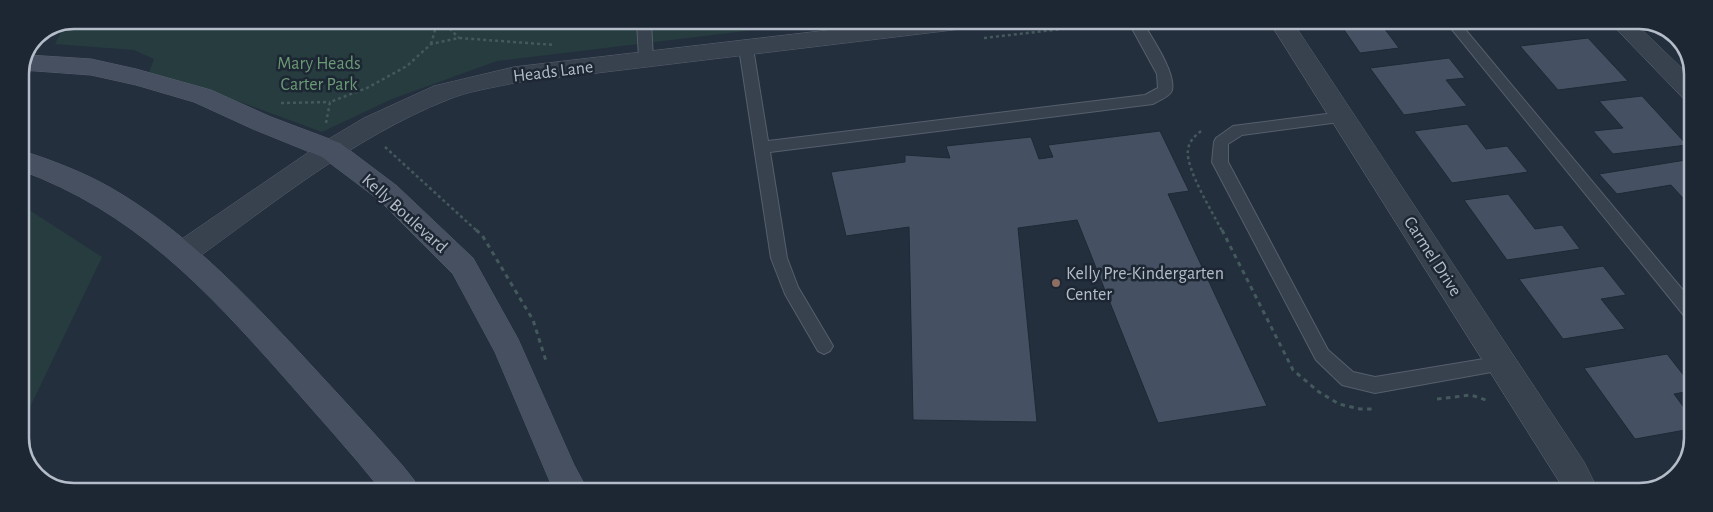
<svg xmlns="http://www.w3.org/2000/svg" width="1713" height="512" font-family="'Alegreya Sans',sans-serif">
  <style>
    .green { fill: #263c3f }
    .building { fill: #455162; stroke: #1f2835 }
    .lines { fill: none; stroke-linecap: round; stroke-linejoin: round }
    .service-casing { stroke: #565f6c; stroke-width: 2 }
    .minor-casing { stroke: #565f6c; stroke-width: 1 }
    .secondary-casing { stroke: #565f6c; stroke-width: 1 }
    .path-far1 { stroke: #44595c; stroke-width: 2.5; stroke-dasharray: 3 3; stroke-linecap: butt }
    .path { stroke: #44595c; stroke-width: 3; stroke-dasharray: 4.5 4.5; stroke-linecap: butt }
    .service { fill: #38414e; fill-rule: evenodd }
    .minor { fill: #38414e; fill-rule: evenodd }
    .secondary { fill: #465061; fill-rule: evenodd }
    .education-dot { fill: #8d6e63; stroke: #1d2633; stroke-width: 2 }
    .labels { text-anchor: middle; stroke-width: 5; stroke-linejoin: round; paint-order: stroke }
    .park-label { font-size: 18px; fill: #6b9a76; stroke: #1d2633 }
    .street-label { font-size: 18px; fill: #b4bcc9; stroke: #1d2633 }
    .poi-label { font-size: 18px; fill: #b4bcc9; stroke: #1d2633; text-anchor: start }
    .rim { fill: none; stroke: #b4bcc9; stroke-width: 2.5 }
  </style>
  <rect width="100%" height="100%" fill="#242f3e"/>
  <g class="green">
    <polygon points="74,20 827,21 497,61 392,99 322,132 221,95 148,75 154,59 134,50 55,44 65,24"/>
    <polygon points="20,204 102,257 20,428"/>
  </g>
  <g class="building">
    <polygon points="1338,21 1400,21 1381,24 1399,48 1360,53"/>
    <polygon points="1523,22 1570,22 1573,25 1531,30"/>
    <polygon points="1588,38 1628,81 1558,90 1520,46"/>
    <polygon points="1449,58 1465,78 1446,80 1467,106 1404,115 1370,68"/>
    <polygon points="1642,96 1687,145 1613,154 1593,131 1623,128 1599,101"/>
    <polygon points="1467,124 1486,149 1507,146 1528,172 1452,183 1414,131"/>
    <polygon points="1160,131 1189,191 1168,194 1267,406 1158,423 1077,220 1018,228 1037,422 913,420 909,227 846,236 831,172 905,162 905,155 950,158 946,146 1031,137 1039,159 1053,157 1048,145"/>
    <polygon points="1692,159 1692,208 1671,185 1617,194 1599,174"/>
    <polygon points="1508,194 1535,229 1562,225 1580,249 1507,260 1464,200"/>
    <polygon points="1603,266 1626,295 1601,299 1625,329 1563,339 1519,279"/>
    <polygon points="1667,354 1692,386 1691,391 1674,394 1691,417 1691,429 1635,439 1584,368"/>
    <polygon points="1678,472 1672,481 1667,482 1661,474"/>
  </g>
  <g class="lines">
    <g class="service-casing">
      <g id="service">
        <polygon points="637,21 651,21 653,59 651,62 641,62 639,59"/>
        <path d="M1128,21H1142C1151,37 1176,72 1172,90C1171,96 1158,101 1153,104L770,152L787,258L798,287L833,346L830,351L824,354L818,351L785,294L771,258L739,48L741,45H751L753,48L768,141L1145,95L1158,88L1157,74Z"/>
        <polygon points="1446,22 1459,22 1692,301 1692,320 1686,318"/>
        <polygon points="1342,112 1347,113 1349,117 1347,121 1242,135 1228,144 1228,162 1328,350 1353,372 1375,377 1502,356 1508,359 1511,364 1508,369 1375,393 1342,385 1316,360 1212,162 1214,142 1216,138 1233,126"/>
      </g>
    </g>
    <g class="minor-casing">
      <g id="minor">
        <path d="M906,21H980L977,26L969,28L514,83C492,88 468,91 447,100C354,137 274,203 193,261L183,264L173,261L169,253L173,245L322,143L364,118L434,86L514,67Z"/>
        <polygon points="1269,21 1292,21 1584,462 1599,492 1566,492"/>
        <polygon points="1610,22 1634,22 1693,79 1693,102 1685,100"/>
      </g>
    </g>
    <g class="secondary-casing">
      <g id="secondary">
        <polygon points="28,55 91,59 136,69 211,90 271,117 340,143 397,186 473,258 518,339 574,465 588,491 554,491 495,352 453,274 379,200 322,157 253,129 194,102 136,85 91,75 22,70"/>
        <path d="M20,150C51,160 83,172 111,188C184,230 243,292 300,353C334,390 369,427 402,465L414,480L419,491H382C350,451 316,414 283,376C205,288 133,211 20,170Z"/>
      </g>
    </g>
    <g class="path-far1">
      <polyline points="441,20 459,38"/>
      <polyline points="1250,21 1255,29"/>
      <polyline points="739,24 750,21"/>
      <polyline points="984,38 1114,23"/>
      <polyline points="431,44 438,20"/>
      <polyline points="281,103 330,102"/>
      <polyline points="326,123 330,102 367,88 407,66 431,44 459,38 555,45"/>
      <path d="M1201,131C1195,136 1189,141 1188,150C1185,168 1213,213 1222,231"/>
      <polyline points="385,147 477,231"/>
    </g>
    <g class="path">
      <polyline points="476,230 482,235 533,320 546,361"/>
      <polyline points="1222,230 1293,370 1319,392 1339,404 1360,409 1372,409"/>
      <polyline points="1437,399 1471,395 1489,401"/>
    </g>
    <use href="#service" class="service"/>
    <use href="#minor" class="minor"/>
    <use href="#secondary" class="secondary"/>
  </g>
  <circle class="education-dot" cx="1056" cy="283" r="5"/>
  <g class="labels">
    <g class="park-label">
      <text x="319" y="69">Mary Heads<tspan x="319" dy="21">Carter Park</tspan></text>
    </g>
    <g class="street-label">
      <text transform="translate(553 71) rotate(-7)" y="6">Heads Lane</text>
      <text transform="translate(405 213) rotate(42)" y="6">Kelly Boulevard</text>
      <text transform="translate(1433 256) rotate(57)" y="6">Carmel Drive</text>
    </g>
    <g class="poi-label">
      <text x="1066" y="279">Kelly Pre-Kindergarten<tspan x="1066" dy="21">Center</tspan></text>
    </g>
  </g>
  <path d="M0 0H1713V512H0ZM74 29H1639A45 45 0 0 1 1684 74V438A45 45 0 0 1 1639 483H74A45 45 0 0 1 29 438V74A45 45 0 0 1 74 29Z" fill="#1d2633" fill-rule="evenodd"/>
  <path class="rim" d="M74 29H1639A45 45 0 0 1 1684 74V438A45 45 0 0 1 1639 483H74A45 45 0 0 1 29 438V74A45 45 0 0 1 74 29Z"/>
</svg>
